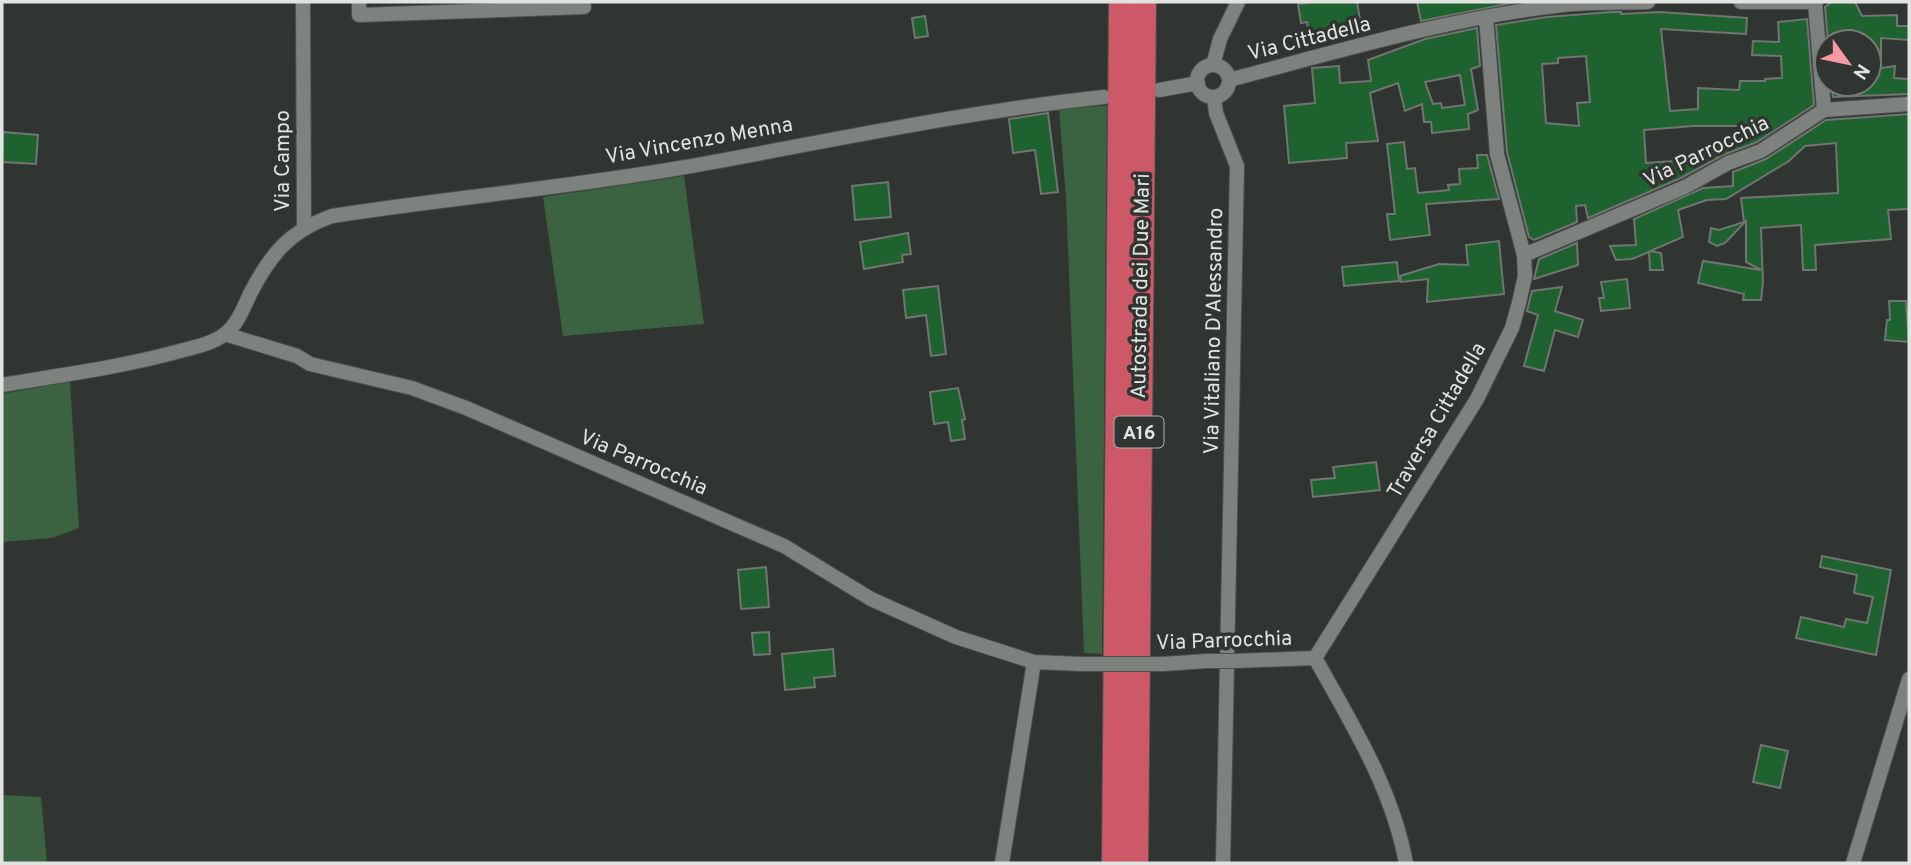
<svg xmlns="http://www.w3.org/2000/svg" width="1911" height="865" font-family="Overpass,sans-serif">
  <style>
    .green { fill: #3b6341 }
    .building { fill: #1e632f; stroke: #707571; stroke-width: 2; fill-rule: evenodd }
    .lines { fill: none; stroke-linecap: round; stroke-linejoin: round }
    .street-casing { stroke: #4d504d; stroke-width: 16 }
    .highway-casing { stroke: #4d504d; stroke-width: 28 }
    .street { stroke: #7d827e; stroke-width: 14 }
    .highway { stroke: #cd5868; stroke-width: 26 }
    .street-bridge-casing { stroke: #4d504d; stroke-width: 16; stroke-linecap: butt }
    .street-bridge { stroke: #7d827e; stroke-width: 14 }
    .labels { text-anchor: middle; stroke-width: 7; stroke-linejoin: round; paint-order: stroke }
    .shield { fill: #313531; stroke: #acafac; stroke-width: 2 }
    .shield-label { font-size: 19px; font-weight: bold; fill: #e1e3e1 }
    .street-label { font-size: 21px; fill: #e1e3e1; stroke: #313531 }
  </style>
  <rect width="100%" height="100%" fill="#313531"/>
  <g class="green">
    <polygon points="1107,106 1102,654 1084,653 1066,198 1059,108"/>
    <polygon points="684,176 704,324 563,336 543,197"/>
    <polygon points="70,381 79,528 52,538 2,542 2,394"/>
    <polygon points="2,795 41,797 47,863 2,863"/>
  </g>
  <g class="building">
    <polygon points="1314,2 1357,2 1362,31 1310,40 1307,22 1301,23 1298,4"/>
    <polygon points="1417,2 1511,2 1512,3 1421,21"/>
    <polygon points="1832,2 1855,2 1862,16 1897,15 1897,26 1909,26 1909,40 1881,38 1881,68 1895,66 1894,78 1909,79 1909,94 1833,97 1831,84 1869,84 1869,42 1866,40 1828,42 1825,7"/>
    <path d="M1612,12H1621V14L1660,12L1747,18L1746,34L1661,29L1670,111L1698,109V88L1739,90L1740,81H1765V79L1782,78L1781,56L1752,55L1753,41L1779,42L1778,22L1807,19L1814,105L1757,142L1723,155L1681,178L1588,218L1585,205L1576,206L1577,222L1534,240L1529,237L1507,152L1496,25L1547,17ZM1586,56L1590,102L1577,103L1579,126L1546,123L1542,64L1558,63V58ZM1693,126H1744L1688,163V160L1646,163L1644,130Z"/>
    <polygon points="925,16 928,36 915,38 912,18"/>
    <path d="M1477,28L1480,66L1471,69L1478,110L1468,114L1469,129L1432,133L1431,122H1424L1422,104L1405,111L1398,83L1370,93L1378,141L1346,143L1347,158L1289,163L1284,106L1315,103L1312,68L1339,66L1340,83L1371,81L1368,60L1425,39ZM1460,75L1465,105L1442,108L1441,103L1433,104L1425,82Z"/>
    <polygon points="1048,113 1058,192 1041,194 1035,150 1013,153 1009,119"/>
    <polygon points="1909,114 1909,209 1888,210 1891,239 1815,245 1816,270 1803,270 1801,225 1761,228 1763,282 1761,300 1743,300 1744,294 1698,283 1703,261 1761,270 1746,262 1746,221 1725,243 1717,246 1709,242 1711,228 1719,230 1744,222 1741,198 1838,193 1836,143 1805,146 1789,161 1726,199 1707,200 1678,210 1683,237 1650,251 1661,253 1663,270 1650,270 1649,252 1632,259 1616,260 1610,246 1636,245 1634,219 1703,188 1733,186 1733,172 1766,159 1826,120"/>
    <polygon points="3,132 38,135 36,164 2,162"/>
    <polygon points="1404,142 1407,169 1415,168 1418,193 1449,190 1448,185 1460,184 1459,169 1478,168 1477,155 1487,155 1499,199 1426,204 1430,235 1390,240 1387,214 1395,214 1387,144"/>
    <polygon points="888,182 891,217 855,220 852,186"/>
    <polygon points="908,233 911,254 902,255 903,262 864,269 860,242"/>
    <polygon points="1499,241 1504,294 1427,302 1428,279 1401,282 1400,276 1439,264 1468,265 1466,245"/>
    <polygon points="1577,243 1578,265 1534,279 1539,259"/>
    <polygon points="1397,262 1399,281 1344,286 1342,267"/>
    <polygon points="1627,279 1630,308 1601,311 1599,298 1604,298 1601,282"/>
    <polygon points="938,286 946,354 931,356 926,315 906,318 903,290"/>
    <polygon points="1562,287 1555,311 1583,320 1578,337 1555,330 1544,371 1524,366 1538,315 1527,311 1532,291"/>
    <polygon points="1889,301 1906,301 1909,342 1885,340 1887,320 1890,320"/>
    <polygon points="958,388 965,419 962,420 965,439 951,441 948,422 934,424 930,392"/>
    <polygon points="1376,462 1380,490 1313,497 1311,480 1335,478 1333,467"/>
    <polygon points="1822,556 1891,570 1876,655 1796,638 1801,617 1844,627 1846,619 1867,623 1873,597 1854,593 1857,575 1820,567"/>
    <polygon points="766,567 769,607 741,609 738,570"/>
    <polygon points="769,632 770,654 754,655 752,633"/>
    <polygon points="833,649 835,676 814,678 815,687 785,690 782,654"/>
    <polygon points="1761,745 1788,751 1780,788 1753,782"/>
  </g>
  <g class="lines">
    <g class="street-casing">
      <g id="street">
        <polyline points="303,2 304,229"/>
        <polyline points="359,2 359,15 584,7 583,2"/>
        <polyline points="1741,2 1816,2"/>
        <polyline points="1815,3 1824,110"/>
        <polyline points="1213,65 1220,39 1238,2"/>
        <circle cx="1213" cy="81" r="16"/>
        <path d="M1229,80C1339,51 1450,18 1563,5C1591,2 1620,3 1648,2"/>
        <polyline points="1159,90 1198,83"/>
        <polyline points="1214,97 1216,113 1237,166 1223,863"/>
        <polyline points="1524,255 1685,187 1728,163 1761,151 1824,110 1909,104"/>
        <polyline points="225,334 297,356 310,364 412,388 466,408 784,546 871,599 956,637 1034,662 1081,664"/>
        <path d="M2,385C61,375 122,367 180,351C194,347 212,344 225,334C237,325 244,307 250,294C270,255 289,231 332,216C447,198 564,188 680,168C821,143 961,112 1104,97"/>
        <polyline points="1315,658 1477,399 1512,328 1519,303 1525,276 1524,255 1497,154 1486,17"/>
        <path d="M1234,661L1315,658C1352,724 1392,788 1406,863"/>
        <polyline points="1163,664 1207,661"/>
        <polyline points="1002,863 1034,662"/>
        <polyline points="1853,863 1909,679"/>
      </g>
    </g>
    <g class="highway-casing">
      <g id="highway">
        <polyline points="1115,863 1122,2"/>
        <polyline points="1135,863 1143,2"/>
      </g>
    </g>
    <use href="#street" class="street"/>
    <use href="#highway" class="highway"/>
    <g class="street-bridge-casing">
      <g id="street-bridge">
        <polyline points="1207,661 1234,661"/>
        <polyline points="1081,664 1163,664"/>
      </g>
    </g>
    <use href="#street-bridge" class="street-bridge"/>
  </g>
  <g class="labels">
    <rect class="shield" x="1114.5" y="416.5" width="49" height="31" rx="5"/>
    <g class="shield-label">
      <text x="1139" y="439">A16</text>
    </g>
    <g class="street-label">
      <text transform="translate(1309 38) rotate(-14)" y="7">Via Cittadella</text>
      <text transform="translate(699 140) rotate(-10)" y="7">Via Vincenzo Menna</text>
      <text transform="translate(1706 151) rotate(-26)" y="7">Via Parrocchia</text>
      <text transform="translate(282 161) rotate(-90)" y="7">Via Campo</text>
      <text transform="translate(1140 286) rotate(-89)" y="7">Autostrada dei Due Mari</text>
      <text transform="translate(1213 331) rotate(-89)" y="7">Via Vitaliano D'Alessandro</text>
      <text transform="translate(1436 420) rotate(-60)" y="7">Traversa Cittadella</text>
      <text transform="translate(644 462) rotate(23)" y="7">Via Parrocchia</text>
      <text transform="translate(1224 640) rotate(-2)" y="7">Via Parrocchia</text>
    </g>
  </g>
  <rect width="1911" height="865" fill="none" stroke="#e1e3e1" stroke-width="7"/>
  <g transform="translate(1848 63) rotate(123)"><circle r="33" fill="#313531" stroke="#777b77" stroke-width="2"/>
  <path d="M0-5L12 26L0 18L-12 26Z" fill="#f49aa2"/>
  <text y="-10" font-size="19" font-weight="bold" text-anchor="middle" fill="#e1e3e1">N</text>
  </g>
</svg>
